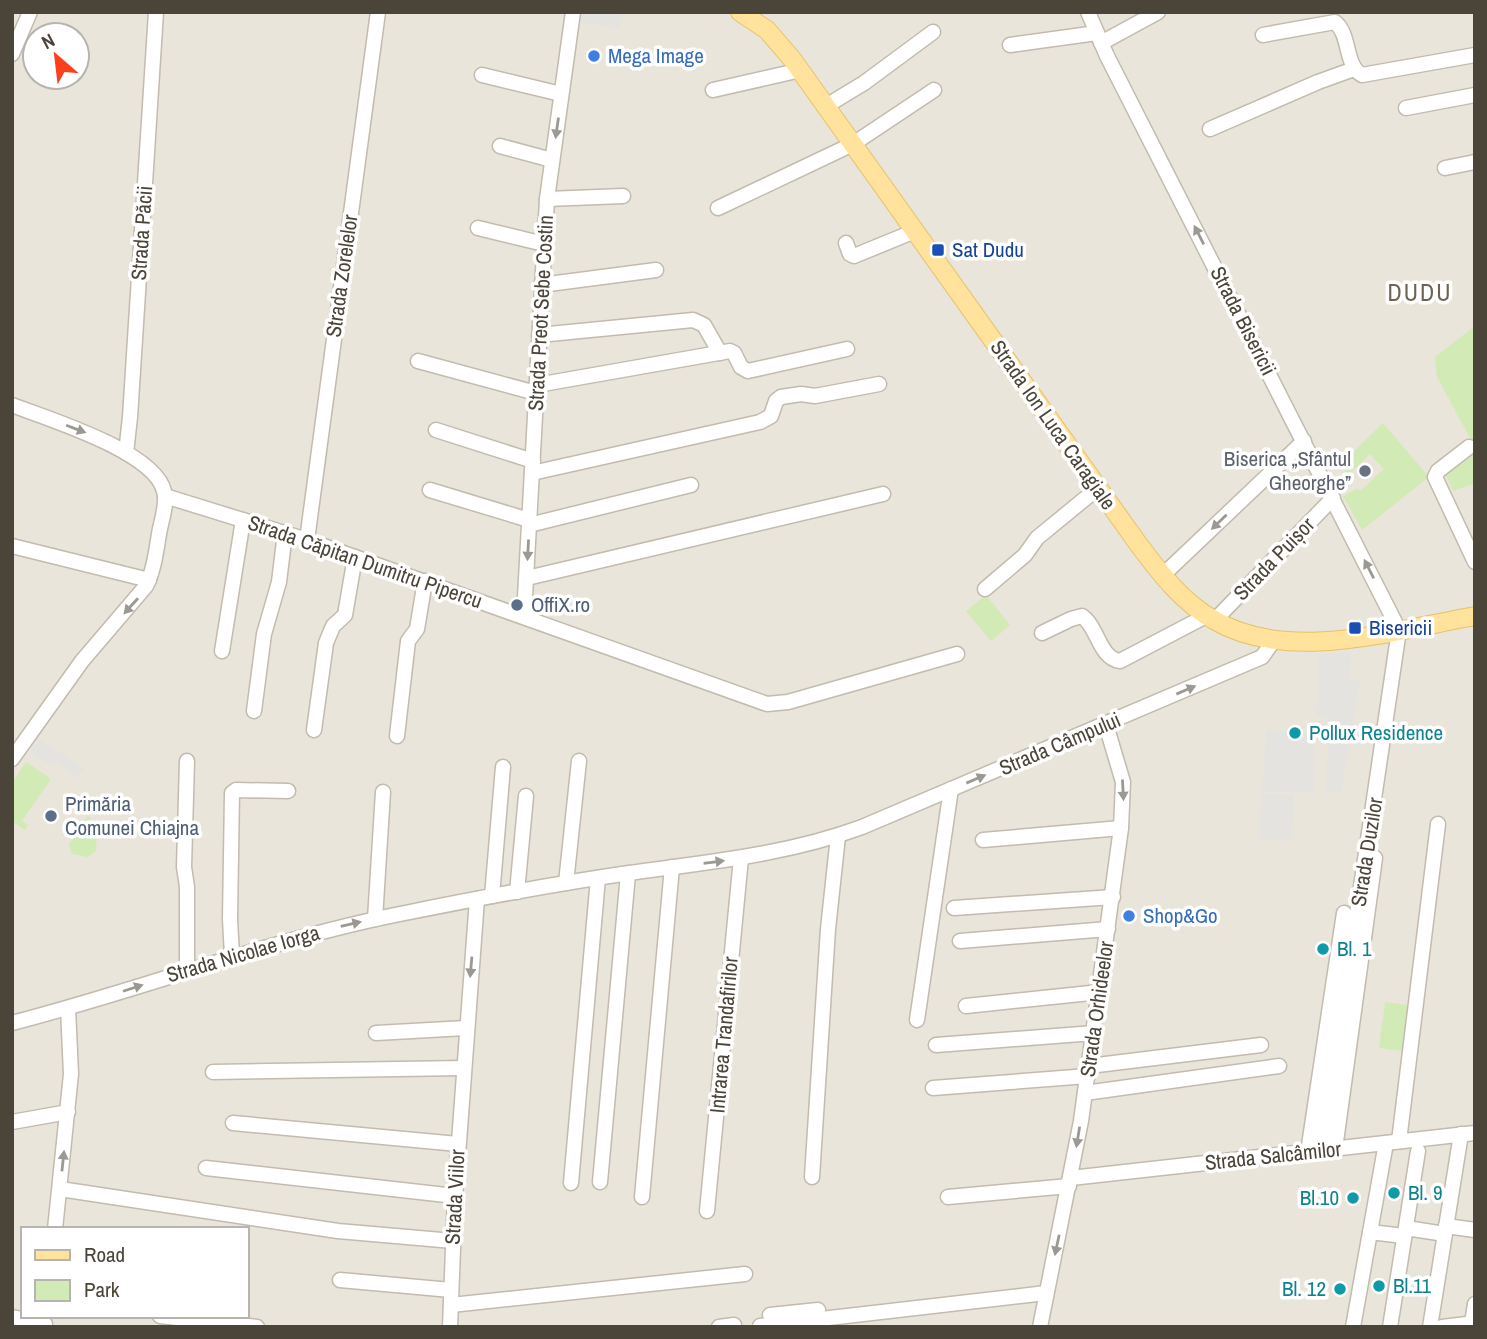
<svg xmlns="http://www.w3.org/2000/svg" width="1487" height="1339" font-family="'Archivo Narrow',sans-serif">
  <style>
    .residential { fill: #eae5da; fill-rule: evenodd }
    .green { fill: #d2eab5 }
    .parking { fill: #e5e3e0 }
    .lines { fill: none; stroke-linecap: round; stroke-linejoin: round }
    .minor-casing { stroke: #c2bbae; stroke-width: 17 }
    .major-casing { stroke: #e6c16a; stroke-width: 20 }
    .minor { stroke: #fff; stroke-width: 14 }
    .major { stroke: #ffe39c; stroke-width: 18 }
    .oneway { fill: #9c9892 }
    .shop-dot { fill: #3f7fe0; stroke: #fff; stroke-width: 2.5 }
    .transit-dot { fill: #1a4fb4; stroke: #fff; stroke-width: 2.5 }
    .worship-dot { fill: #6b7280; stroke: #fff; stroke-width: 2.5 }
    .service-dot { fill: #5c6f8a; stroke: #fff; stroke-width: 2.5 }
    .culture-dot { fill: #0f9aa8; stroke: #fff; stroke-width: 2.5 }
    .labels { text-anchor: middle; stroke-width: 7; stroke-linejoin: round; paint-order: stroke }
    .shop-label { font-size: 21px; fill: #366cbe; stroke: #fff; text-anchor: start }
    .street-label { font-size: 21px; fill: #4b4439; stroke: #fff }
    .transit-label { font-size: 21px; fill: #164399; stroke: #fff; text-anchor: start }
    .worship-label { font-size: 21px; fill: #5b616d; stroke: #fff; text-anchor: end }
    .service-label { font-size: 21px; fill: #4e5e75; stroke: #fff; text-anchor: start }
    .culture-label { font-size: 21px; fill: #0d838f; stroke: #fff; text-anchor: start }
    .quarter-label { font-size: 24px; letter-spacing: 2px; fill: #6e6250; stroke: #fff }
  </style>
  <rect width="100%" height="100%" fill="#f6f3ec"/>
  <path class="residential" d="M12,12H1475V1327H12ZM35,35H77V77H35ZM23,1229H247V1316H23Z"/>
  <g class="green">
    <polygon points="1475,326 1475,447 1437,377 1435,357"/>
    <polygon points="1383,423 1429,477 1362,530 1343,496 1356,489 1361,490 1384,469 1370,454 1348,475 1340,465"/>
    <polygon points="1475,453 1475,483 1453,491 1446,475"/>
    <polygon points="986,595 1010,625 991,641 966,611"/>
    <polygon points="26,762 51,779 22,821 28,825 25,830 12,821 12,783"/>
    <polygon points="88,816 97,827 96,851 88,857 72,854 69,845"/>
    <polygon points="1385,1002 1408,1005 1402,1051 1379,1048"/>
  </g>
  <g class="parking">
    <polygon points="579,12 621,12 619,28 578,22"/>
    <polygon points="1352,652 1349,679 1360,681 1341,793 1326,791 1329,717 1316,716 1319,654"/>
    <polygon points="1266,731 1314,732 1314,793 1262,791"/>
    <polygon points="37,738 84,768 78,777 54,761 51,765 28,751"/>
    <polygon points="1262,793 1294,795 1292,840 1259,839"/>
  </g>
  <g class="lines">
    <g class="minor-casing">
      <g id="minor">
        <polyline points="1088,12 1107,56 1399,630 1322,1150"/>
        <path d="M1263,35L1335,22C1351,35 1344,65 1362,75L1475,55"/>
        <polyline points="1101,43 1158,12"/>
        <polyline points="1010,45 1097,33"/>
        <polyline points="12,54 30,12"/>
        <polyline points="482,75 561,94"/>
        <polyline points="713,90 801,70"/>
        <polyline points="826,106 864,83 933,32"/>
        <polyline points="1406,108 1475,95"/>
        <polyline points="1210,129 1318,82 1354,69"/>
        <polyline points="500,146 552,160"/>
        <polyline points="1445,168 1475,162"/>
        <polyline points="547,199 623,196"/>
        <polyline points="718,208 853,144 934,90"/>
        <polyline points="478,228 544,244"/>
        <polyline points="846,243 850,254 854,256 915,231"/>
        <polyline points="541,285 656,270"/>
        <polyline points="539,335 693,320 704,325 720,353"/>
        <polyline points="418,361 536,393"/>
        <polyline points="537,385 730,351 734,353 741,367 748,371 847,349"/>
        <path d="M12,405C48,419 154,451 164,491C168,503 161,521 159,534C156,552 154,570 146,586L82,661L12,759"/>
        <polyline points="436,430 533,461"/>
        <polyline points="1469,447 1438,471 1435,477 1475,562"/>
        <polyline points="126,453 130,417 156,12"/>
        <polyline points="532,473 760,422 771,416 776,401 781,397 801,394 815,396 879,384"/>
        <polyline points="430,490 529,520"/>
        <polyline points="165,496 307,540 767,704 788,702 957,654"/>
        <polyline points="529,525 691,485"/>
        <polyline points="307,540 378,12"/>
        <polyline points="12,546 149,580"/>
        <polyline points="1163,575 1304,441"/>
        <polyline points="527,578 883,494"/>
        <polyline points="985,589 1025,555 1037,538 1098,488"/>
        <polyline points="524,615 547,199 573,12"/>
        <polyline points="1214,621 1333,498"/>
        <path d="M1042,633L1071,619L1082,616C1098,627 1099,658 1120,661L1206,616"/>
        <polyline points="222,651 243,520"/>
        <polyline points="254,711 264,634 279,582 285,533"/>
        <polyline points="314,730 326,643 333,626 345,615 355,557"/>
        <polyline points="397,736 408,641 417,629 425,581"/>
        <polyline points="187,761 184,867 187,887 187,970"/>
        <polyline points="983,840 1121,828"/>
        <polyline points="566,883 579,761"/>
        <polyline points="517,892 526,796"/>
        <polyline points="492,896 503,767"/>
        <polyline points="954,908 1113,897"/>
        <polyline points="375,919 383,792"/>
        <polyline points="960,941 1108,929"/>
        <polyline points="232,956 230,919 232,793 236,790 288,791"/>
        <polyline points="966,1006 1100,992"/>
        <polyline points="917,1020 951,789"/>
        <path d="M12,1023C144,989 271,939 405,913C479,898 554,884 629,873C708,862 786,855 862,827L1262,657L1274,640"/>
        <polyline points="376,1033 466,1028"/>
        <polyline points="936,1045 1094,1033"/>
        <polyline points="1089,1066 1261,1045"/>
        <polyline points="213,1072 463,1068"/>
        <polyline points="933,1088 1088,1076"/>
        <polyline points="1085,1093 1279,1066"/>
        <polyline points="12,1122 68,1112"/>
        <polyline points="233,1123 458,1144"/>
        <polyline points="1399,1141 1438,824"/>
        <polyline points="1335,1149 1375,858"/>
        <polyline points="1308,1152 1344,913"/>
        <polyline points="206,1168 455,1196"/>
        <polyline points="812,1177 828,929 838,836"/>
        <polyline points="1071,1178 1475,1133"/>
        <polyline points="600,1182 628,874"/>
        <polyline points="571,1183 598,878"/>
        <polyline points="60,1189 338,1231 453,1241"/>
        <polyline points="642,1197 672,867"/>
        <polyline points="948,1197 1069,1186"/>
        <polyline points="707,1211 741,858"/>
        <polyline points="1446,1226 1475,1230"/>
        <polyline points="1406,1228 1445,1234"/>
        <polyline points="55,1229 71,1074 68,1008"/>
        <polyline points="1370,1232 1404,1236"/>
        <polyline points="340,1280 451,1290"/>
        <polyline points="451,1305 745,1274"/>
        <polyline points="770,1315 818,1310"/>
        <polyline points="160,1316 257,1327"/>
        <polyline points="12,1317 45,1324"/>
        <polyline points="1472,1323 1475,1304"/>
        <polyline points="760,1326 1046,1293"/>
        <polyline points="450,1327 455,1196 477,899"/>
        <polyline points="719,1327 734,1325"/>
        <polyline points="1040,1327 1081,1121 1121,828 1123,782 1106,725"/>
        <polyline points="1353,1327 1386,1143"/>
        <polyline points="1390,1327 1418,1151"/>
        <polyline points="1430,1327 1461,1134"/>
        <polyline points="1442,1327 1475,1323"/>
      </g>
    </g>
    <g class="major-casing">
      <path id="major" d="M740,12L767,30L792,59L1139,545C1160,573 1183,603 1214,620C1289,664 1395,630 1475,616"/>
    </g>
    <use href="#minor" class="minor"/>
    <use href="#major" class="major"/>
  </g>
  <defs><path id="oneway-solid" d="M-6-.8H1V-3.2L6.5 0L1 3.2V.8H-6Z" transform="scale(1.75)"/></defs>
  <g class="oneway">
    <use href="#oneway-solid" transform="translate(557 128) rotate(98)"/>
    <use href="#oneway-solid" transform="translate(1199 235) rotate(-117)"/>
    <use href="#oneway-solid" transform="translate(76 429) rotate(21)"/>
    <use href="#oneway-solid" transform="translate(1219 522) rotate(136)"/>
    <use href="#oneway-solid" transform="translate(528 550) rotate(93)"/>
    <use href="#oneway-solid" transform="translate(1369 569) rotate(-117)"/>
    <use href="#oneway-solid" transform="translate(131 606) rotate(132)"/>
    <use href="#oneway-solid" transform="translate(1186 690) rotate(-23)"/>
    <use href="#oneway-solid" transform="translate(976 779) rotate(-23)"/>
    <use href="#oneway-solid" transform="translate(1123 790) rotate(87)"/>
    <use href="#oneway-solid" transform="translate(714 862) rotate(-7)"/>
    <use href="#oneway-solid" transform="translate(351 924) rotate(-13)"/>
    <use href="#oneway-solid" transform="translate(471 967) rotate(95)"/>
    <use href="#oneway-solid" transform="translate(133 988) rotate(-18)"/>
    <use href="#oneway-solid" transform="translate(1078 1137) rotate(99)"/>
    <use href="#oneway-solid" transform="translate(63 1161) rotate(-84)"/>
    <use href="#oneway-solid" transform="translate(1057 1245) rotate(102)"/>
  </g>
  <g class="shop-dot">
    <circle cx="594" cy="56" r="7"/>
    <circle cx="1129" cy="916" r="7"/>
  </g>
  <g class="transit-dot">
    <rect x="931" y="243" width="14" height="14" rx="3.5"/>
    <rect x="1348" y="621" width="14" height="14" rx="3.5"/>
  </g>
  <circle class="worship-dot" cx="1365" cy="471" r="7"/>
  <g class="service-dot">
    <circle cx="517" cy="605" r="7"/>
    <circle cx="51" cy="816" r="7"/>
  </g>
  <g class="culture-dot">
    <circle cx="1295" cy="733" r="7"/>
    <circle cx="1323" cy="949" r="7"/>
    <circle cx="1394" cy="1193" r="7"/>
    <circle cx="1353" cy="1198" r="7"/>
    <circle cx="1379" cy="1286" r="7"/>
    <circle cx="1340" cy="1289" r="7"/>
  </g>
  <g class="labels">
    <g class="shop-label">
      <text x="608" y="63">Mega Image</text>
      <text x="1143" y="923">Shop&amp;Go</text>
    </g>
    <g class="street-label">
      <text transform="translate(142 233) rotate(-86)" y="7">Strada Păcii</text>
      <text transform="translate(342 276) rotate(-82)" y="7">Strada Zorelelor</text>
      <text transform="translate(541 313) rotate(-87)" y="7">Strada Preot Sebe Costin</text>
      <text transform="translate(1243 321) rotate(63)" y="7">Strada Bisericii</text>
      <text transform="translate(1053 425) rotate(55)" y="7">Strada Ion Luca Caragiale</text>
      <text transform="translate(1274 559) rotate(-46)" y="7">Strada Puișor</text>
      <text transform="translate(365 562) rotate(19)" y="7">Strada Căpitan Dumitru Pipercu</text>
      <text transform="translate(1060 744) rotate(-23)" y="7">Strada Câmpului</text>
      <text transform="translate(1367 852) rotate(-81)" y="7">Strada Duzilor</text>
      <text transform="translate(243 954) rotate(-16)" y="7">Strada Nicolae Iorga</text>
      <text transform="translate(1097 1009) rotate(-82)" y="7">Strada Orhideelor</text>
      <text transform="translate(724 1035) rotate(-85)" y="7">Intrarea Trandafirilor</text>
      <text transform="translate(1273 1156) rotate(-6)" y="7">Strada Salcâmilor</text>
      <text transform="translate(455 1197) rotate(-87)" y="7">Strada Viilor</text>
    </g>
    <g class="transit-label">
      <text x="952" y="257">Sat Dudu</text>
      <text x="1369" y="635">Bisericii</text>
    </g>
    <g class="worship-label">
      <text x="1351" y="466">Biserica „Sfântul<tspan x="1351" dy="24">Gheorghe”</tspan></text>
    </g>
    <g class="service-label">
      <text x="531" y="612">OffiX.ro</text>
      <text x="65" y="811">Primăria<tspan x="65" dy="24">Comunei Chiajna</tspan></text>
    </g>
    <g class="culture-label">
      <text x="1309" y="740">Pollux Residence</text>
      <text x="1337" y="956">Bl. 1</text>
      <text x="1408" y="1200">Bl. 9</text>
      <text x="1339" y="1205" text-anchor="end">Bl.10</text>
      <text x="1393" y="1293">Bl.11</text>
      <text x="1326" y="1296" text-anchor="end">Bl. 12</text>
    </g>
    <g class="quarter-label">
      <text x="1420" y="301">DUDU</text>
    </g>
  </g>
  <rect width="1487" height="1339" fill="none" stroke="#4b4439" stroke-width="28"/>
  <rect x="21" y="1227" width="228" height="91" fill="#ffffff" stroke="#b7b4b0" stroke-width="2"/>
  <rect x="35" y="1250" width="35" height="10" fill="#ffe39c" stroke="#b7b4b0" stroke-width="2"/>
  <text x="84" y="1262" font-size="21" fill="#4b4439">Road</text>
  <rect x="35" y="1280" width="35" height="21" fill="#d2eab5" stroke="#b7b4b0" stroke-width="2"/>
  <text x="84" y="1297" font-size="21" fill="#4b4439">Park</text>
  <g transform="translate(56 56) rotate(332)"><circle r="33" fill="#ffffff" stroke="#b7b4b0" stroke-width="2"/>
  <path d="M0-5L12 26L0 18L-12 26Z" fill="#fc3f1d"/>
  <text y="-10" font-size="19" font-weight="bold" text-anchor="middle" fill="#4b4439">N</text>
  </g>
</svg>
